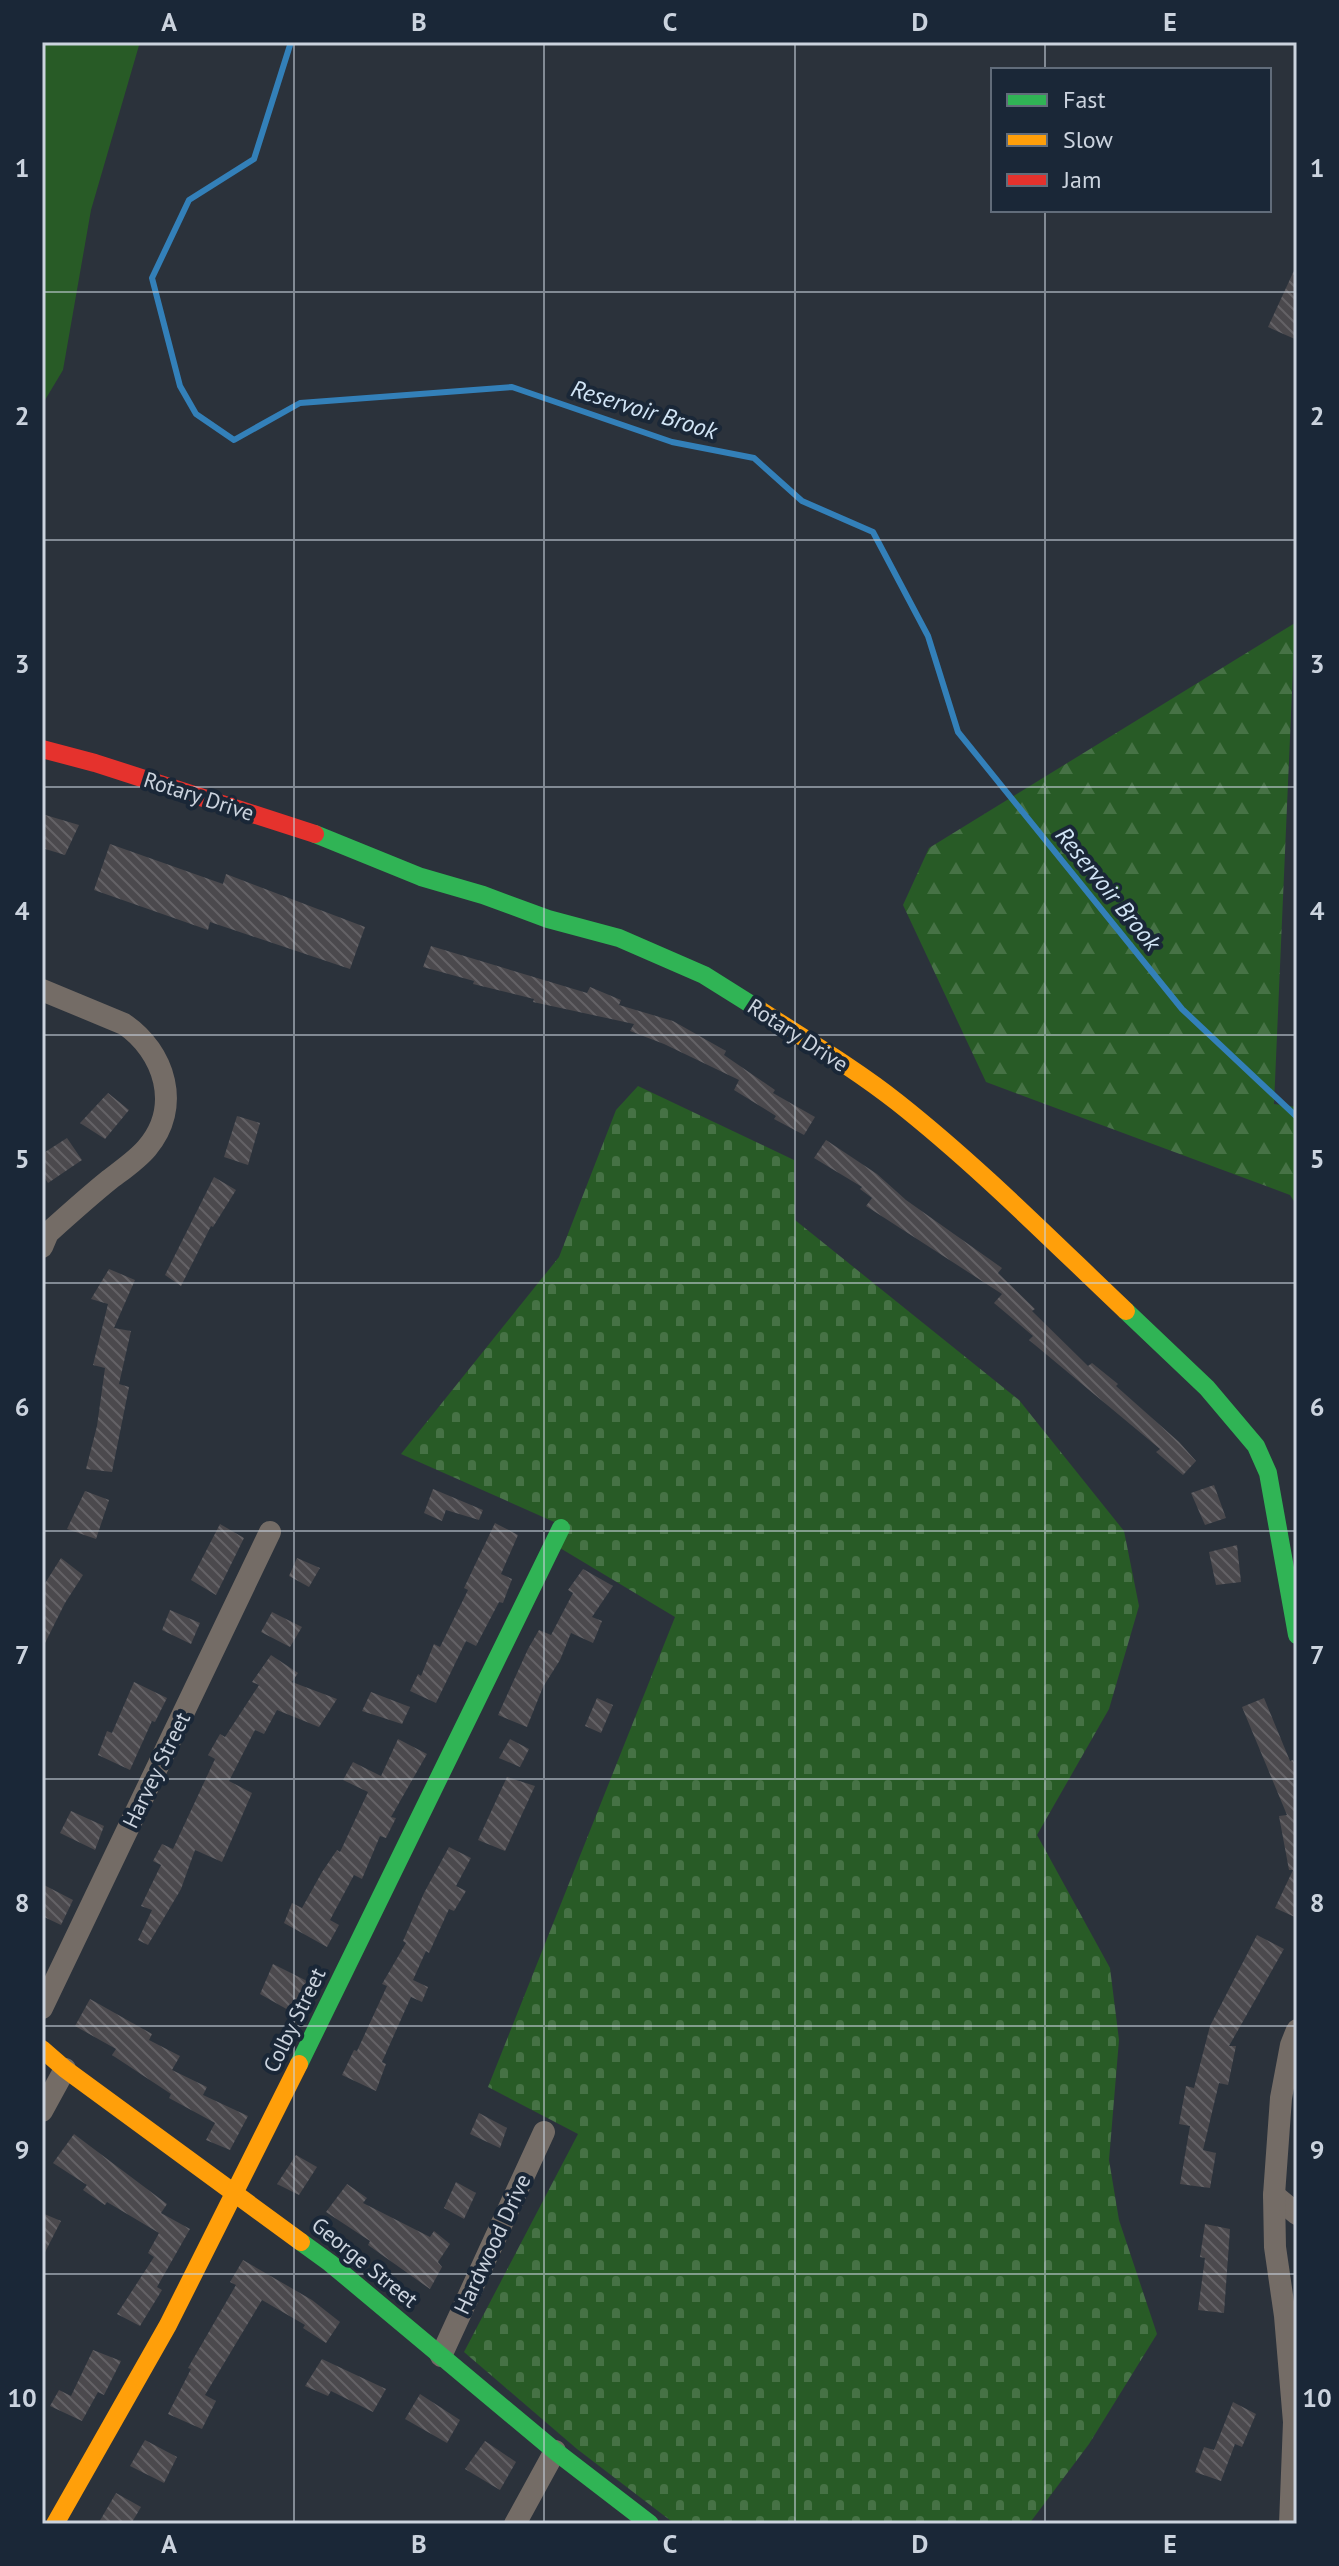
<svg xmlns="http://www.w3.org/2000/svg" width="1339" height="2566" font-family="'PT Sans',sans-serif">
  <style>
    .forest { fill: url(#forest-firs) }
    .cemetery { fill: url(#cemetery-stones) }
    .green { fill: #285b26 }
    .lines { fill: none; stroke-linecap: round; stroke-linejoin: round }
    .stream { stroke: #3380b9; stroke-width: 6 }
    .building { fill: url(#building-back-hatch) }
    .street { stroke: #746c66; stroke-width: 22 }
    .fast { stroke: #30b455; stroke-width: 18 }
    .slow { stroke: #ff9f0a; stroke-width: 18 }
    .jam { stroke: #e5322d; stroke-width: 18 }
    .grid { fill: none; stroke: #cbd3de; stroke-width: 2; stroke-opacity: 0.55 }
    .labels { text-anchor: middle; stroke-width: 8; stroke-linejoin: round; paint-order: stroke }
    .street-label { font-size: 22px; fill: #cbd3de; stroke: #1a2737 }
    .water-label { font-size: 24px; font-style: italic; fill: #d2e5f6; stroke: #1a2737 }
    .neatline { fill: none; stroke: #cbd3de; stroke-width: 3 }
    .grid-label { font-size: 26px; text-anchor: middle; font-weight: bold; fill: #cbd3de }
  </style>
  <defs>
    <pattern id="forest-firs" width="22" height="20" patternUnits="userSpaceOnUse" patternTransform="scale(2)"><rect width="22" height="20" fill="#285b26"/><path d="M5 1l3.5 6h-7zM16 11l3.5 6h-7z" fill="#467245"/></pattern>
    <pattern id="cemetery-stones" width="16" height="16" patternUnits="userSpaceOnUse" patternTransform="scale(2)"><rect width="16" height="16" fill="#285b26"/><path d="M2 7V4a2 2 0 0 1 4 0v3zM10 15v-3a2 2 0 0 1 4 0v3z" fill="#467245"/></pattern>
    <pattern id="building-back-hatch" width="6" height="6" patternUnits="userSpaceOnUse" patternTransform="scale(2)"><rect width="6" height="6" fill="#4b494d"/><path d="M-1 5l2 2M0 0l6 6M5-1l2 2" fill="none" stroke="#646266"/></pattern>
  </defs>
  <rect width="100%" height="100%" fill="#2b323b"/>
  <polygon class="forest" points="1295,623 1274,1104 1297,1107 1297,1206 1290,1195 986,1082 903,905 929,848"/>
  <polygon class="cemetery" points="638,1086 794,1160 795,1220 1019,1400 1124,1531 1139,1606 1109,1709 1037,1835 1110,1968 1119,2040 1109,2160 1119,2220 1157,2334 1089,2444 1029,2524 675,2524 577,2449 464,2352 578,2134 488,2087 675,1617 560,1548 570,1529 401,1454 559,1257 616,1110"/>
  <polygon class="green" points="42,42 140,42 91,210 63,370 42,405"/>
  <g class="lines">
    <polyline class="stream" points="291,42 254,159 189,200 152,278 180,386 196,414 234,440 300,403 512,387 672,442 754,458 802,501 873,532 928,636 958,732 1182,1009 1297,1117"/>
  </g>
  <g class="building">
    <polygon points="1297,264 1297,340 1268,327"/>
    <polygon points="42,814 79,825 65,855 42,848"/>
    <polygon points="110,844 223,884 226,874 365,927 350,969 210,922 208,930 94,890"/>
    <polygon points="431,946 587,993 590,987 621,1000 619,1005 673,1021 726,1051 724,1055 775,1090 773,1093 815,1117 804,1135 774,1119 776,1116 734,1090 739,1080 664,1044 630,1031 634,1024 533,1002 534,999 473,984 474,981 423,967"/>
    <polygon points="108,1093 129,1110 105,1139 80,1123"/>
    <polygon points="237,1116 260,1123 248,1165 224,1157"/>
    <polygon points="67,1138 82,1160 48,1183 42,1174 42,1154"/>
    <polygon points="826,1140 877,1174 906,1200 1002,1268 998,1273 1035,1309 1032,1311 1088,1366 1092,1363 1118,1384 1116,1386 1179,1442 1196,1461 1183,1475 1156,1452 1160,1449 1029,1340 1033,1336 994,1303 1002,1294 866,1206 872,1198 860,1189 862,1187 814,1158"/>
    <polygon points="214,1177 236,1190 213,1227 211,1226 181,1286 165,1275"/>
    <polygon points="109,1269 135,1280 114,1328 131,1331 119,1384 129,1387 112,1472 86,1469 97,1426 105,1368 93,1365 108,1304 91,1299"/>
    <polygon points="1214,1485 1226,1518 1205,1525 1191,1493"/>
    <polygon points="433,1489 483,1510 479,1520 446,1510 442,1521 424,1513"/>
    <polygon points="85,1491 109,1500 96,1539 67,1529"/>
    <polygon points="495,1523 518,1535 501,1574 512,1579 503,1603 499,1602 476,1646 466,1641 436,1703 410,1691 418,1674 421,1676 434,1644 440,1647 468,1590 464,1588"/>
    <polygon points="220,1524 244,1538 216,1595 191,1580"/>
    <polygon points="1237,1545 1241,1582 1216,1585 1209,1552"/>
    <polygon points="61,1558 83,1575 65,1603 42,1649 42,1588"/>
    <polygon points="297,1558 320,1568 309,1587 289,1576"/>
    <polygon points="583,1569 613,1586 592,1617 602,1621 593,1643 571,1633 560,1660 543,1687 527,1727 498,1715 528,1649 539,1630 551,1635 573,1593 568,1590"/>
    <polygon points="170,1610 200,1623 191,1644 162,1630"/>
    <polygon points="272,1612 302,1627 290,1647 261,1632"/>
    <polygon points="271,1655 298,1673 292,1682 337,1699 319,1727 277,1710 264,1734 255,1730 229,1781 252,1793 222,1862 195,1850 181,1889 148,1945 138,1940 152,1910 141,1906 161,1865 153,1861 162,1844 173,1849 215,1759 208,1755 220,1734 225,1737 259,1685 252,1682"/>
    <polygon points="134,1682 167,1698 155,1722 152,1721 130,1770 98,1755 107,1731 112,1733"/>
    <polygon points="371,1692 410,1707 402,1724 362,1711"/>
    <polygon points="597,1698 613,1705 601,1733 585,1726"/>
    <polygon points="1264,1698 1290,1761 1293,1760 1297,1771 1297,1918 1275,1908 1293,1870 1289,1870 1279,1816 1287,1815 1242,1707"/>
    <polygon points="398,1739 427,1754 391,1817 396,1818 386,1838 380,1836 362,1879 354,1875 330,1920 339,1925 327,1947 284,1923 292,1903 302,1908 322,1872 337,1850 340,1852 368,1792 343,1780 353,1762 381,1776"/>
    <polygon points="510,1739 529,1749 520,1767 499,1758"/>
    <polygon points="507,1777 535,1786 505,1851 478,1840"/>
    <polygon points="71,1811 104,1826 95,1850 60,1833"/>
    <polygon points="449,1847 471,1858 456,1886 466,1891 454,1911 449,1909 429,1953 426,1951 413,1980 428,1987 422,2002 411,1997 382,2062 386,2064 376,2091 342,2075 354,2050 357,2051 387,1986 382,1984 406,1943 403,1941 424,1893"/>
    <polygon points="42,1884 73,1900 61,1925 42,1916"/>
    <polygon points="1257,1935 1284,1949 1229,2046 1236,2046 1228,2085 1219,2083 1203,2150 1216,2153 1210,2188 1180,2184 1190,2126 1179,2124 1186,2086 1194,2088 1210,2026"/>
    <polygon points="273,1964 311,1983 297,2015 260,1994"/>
    <polygon points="90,1999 152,2034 149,2040 180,2056 172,2070 207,2087 203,2095 248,2116 230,2150 206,2140 215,2123 169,2098 171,2094 112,2055 116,2049 75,2026"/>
    <polygon points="479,2113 507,2128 500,2148 470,2134"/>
    <polygon points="74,2134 167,2204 161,2213 190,2229 157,2287 162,2290 140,2326 117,2314 154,2257 148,2253 159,2233 107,2202 105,2205 83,2190 87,2185 53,2163"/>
    <polygon points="296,2155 317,2167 299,2195 277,2184"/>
    <polygon points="456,2182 476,2193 464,2219 444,2208"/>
    <polygon points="347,2184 367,2198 363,2203 430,2237 434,2231 450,2244 438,2262 442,2267 430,2289 368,2245 370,2241 326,2212"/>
    <polygon points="42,2213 61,2221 42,2258"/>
    <polygon points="1205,2224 1230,2229 1224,2313 1198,2310 1205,2258 1200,2257"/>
    <polygon points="243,2260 312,2300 340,2322 326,2343 303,2328 305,2325 262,2300 205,2395 216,2401 202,2429 168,2414 191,2369 188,2368 236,2285 230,2282"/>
    <polygon points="93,2350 121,2361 104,2395 98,2392 82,2421 50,2406 59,2390 71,2396"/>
    <polygon points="322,2359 386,2389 373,2412 331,2391 328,2396 305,2386"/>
    <polygon points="420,2394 460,2420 447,2443 405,2419"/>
    <polygon points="1233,2402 1256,2414 1242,2447 1235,2444 1221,2481 1195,2472 1204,2447 1214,2450"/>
    <polygon points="145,2440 177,2457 164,2483 130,2466"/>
    <polygon points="485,2441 516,2462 500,2490 465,2469"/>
    <polygon points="116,2493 141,2507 131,2524 98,2524"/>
  </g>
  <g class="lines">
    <g class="street">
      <path d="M42,990L124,1024C165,1052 182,1107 147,1148C137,1160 122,1170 109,1180C88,1197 68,1215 48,1233L42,1247"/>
      <polyline points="42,2008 270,1532"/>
      <polyline points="42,2111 65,2069"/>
      <polyline points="1274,2195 1297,2214"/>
      <polyline points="441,2356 544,2132"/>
      <polyline points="515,2524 555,2451"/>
      <polyline points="1290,2524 1294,2422 1285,2316 1275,2247 1274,2195 1281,2098 1291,2045 1297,2030"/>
    </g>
    <g class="fast">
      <polyline points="315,834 421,877 483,895 548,919 619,938 704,975 760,1010"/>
      <polyline points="1126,1311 1207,1388 1256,1446 1268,1473 1297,1635"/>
      <polyline points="299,2064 561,1528"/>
      <polyline points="301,2242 330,2263 555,2451 650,2524"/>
    </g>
    <g class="slow">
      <path d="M760,1010C806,1040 854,1068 897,1102C978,1166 1051,1240 1126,1311"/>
      <polyline points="42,2049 65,2069 301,2242"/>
      <polyline points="55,2524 168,2325 299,2064"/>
    </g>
    <polyline class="jam" points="42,749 95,763 315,834"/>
  </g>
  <path class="grid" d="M294,42V2524M544,42V2524M795,42V2524M1045,42V70M1045,210V2524M42,292H1297M42,540H1297M42,787H1297M42,1035H1297M42,1283H1297M42,1531H1297M42,1779H1297M42,2026H1297M42,2274H1297"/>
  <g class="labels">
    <g class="street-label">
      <text transform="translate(199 796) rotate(18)" y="8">Rotary Drive</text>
      <text transform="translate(798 1035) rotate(33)" y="8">Rotary Drive</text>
      <text transform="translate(156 1770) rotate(-64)" y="8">Harvey Street</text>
      <text transform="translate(294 2020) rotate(-64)" y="8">Colby Street</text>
      <text transform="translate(492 2244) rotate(-65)" y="8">Hardwood Drive</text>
      <text transform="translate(365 2262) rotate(39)" y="8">George Street</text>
    </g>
    <g class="water-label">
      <text transform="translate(644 410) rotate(17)" y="8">Reservoir Brook</text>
      <text transform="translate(1108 889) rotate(51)" y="8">Reservoir Brook</text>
    </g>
  </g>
  <rect width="1339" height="2566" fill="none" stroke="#1a2737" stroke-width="88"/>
  <rect x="991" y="68" width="280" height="144" fill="#1a2737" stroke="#616c7a" stroke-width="2"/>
  <rect x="1007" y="94" width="40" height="12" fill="#30b455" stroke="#616c7a" stroke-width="2"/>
  <text x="1063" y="108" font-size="24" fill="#cbd3de">Fast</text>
  <rect x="1007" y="134" width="40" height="12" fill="#ff9f0a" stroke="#616c7a" stroke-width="2"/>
  <text x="1063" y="148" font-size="24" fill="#cbd3de">Slow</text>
  <rect x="1007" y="174" width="40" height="12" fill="#e5322d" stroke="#616c7a" stroke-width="2"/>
  <text x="1063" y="188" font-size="24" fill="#cbd3de">Jam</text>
  <rect x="44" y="44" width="1251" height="2478" class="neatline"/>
  <g class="grid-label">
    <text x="169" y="31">A</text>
    <text x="419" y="31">B</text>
    <text x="670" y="31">C</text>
    <text x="920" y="31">D</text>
    <text x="1170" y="31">E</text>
    <text x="22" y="177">1</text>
    <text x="1317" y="177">1</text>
    <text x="22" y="425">2</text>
    <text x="1317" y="425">2</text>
    <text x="22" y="673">3</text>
    <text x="1317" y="673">3</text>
    <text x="22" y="920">4</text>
    <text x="1317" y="920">4</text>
    <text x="22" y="1168">5</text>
    <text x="1317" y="1168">5</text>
    <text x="22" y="1416">6</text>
    <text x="1317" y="1416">6</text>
    <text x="22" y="1664">7</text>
    <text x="1317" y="1664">7</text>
    <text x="22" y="1912">8</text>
    <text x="1317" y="1912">8</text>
    <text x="22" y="2159">9</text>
    <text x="1317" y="2159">9</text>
    <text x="22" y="2407">10</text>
    <text x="1317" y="2407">10</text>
    <text x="169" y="2553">A</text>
    <text x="419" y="2553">B</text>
    <text x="670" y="2553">C</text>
    <text x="920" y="2553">D</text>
    <text x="1170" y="2553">E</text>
  </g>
</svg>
